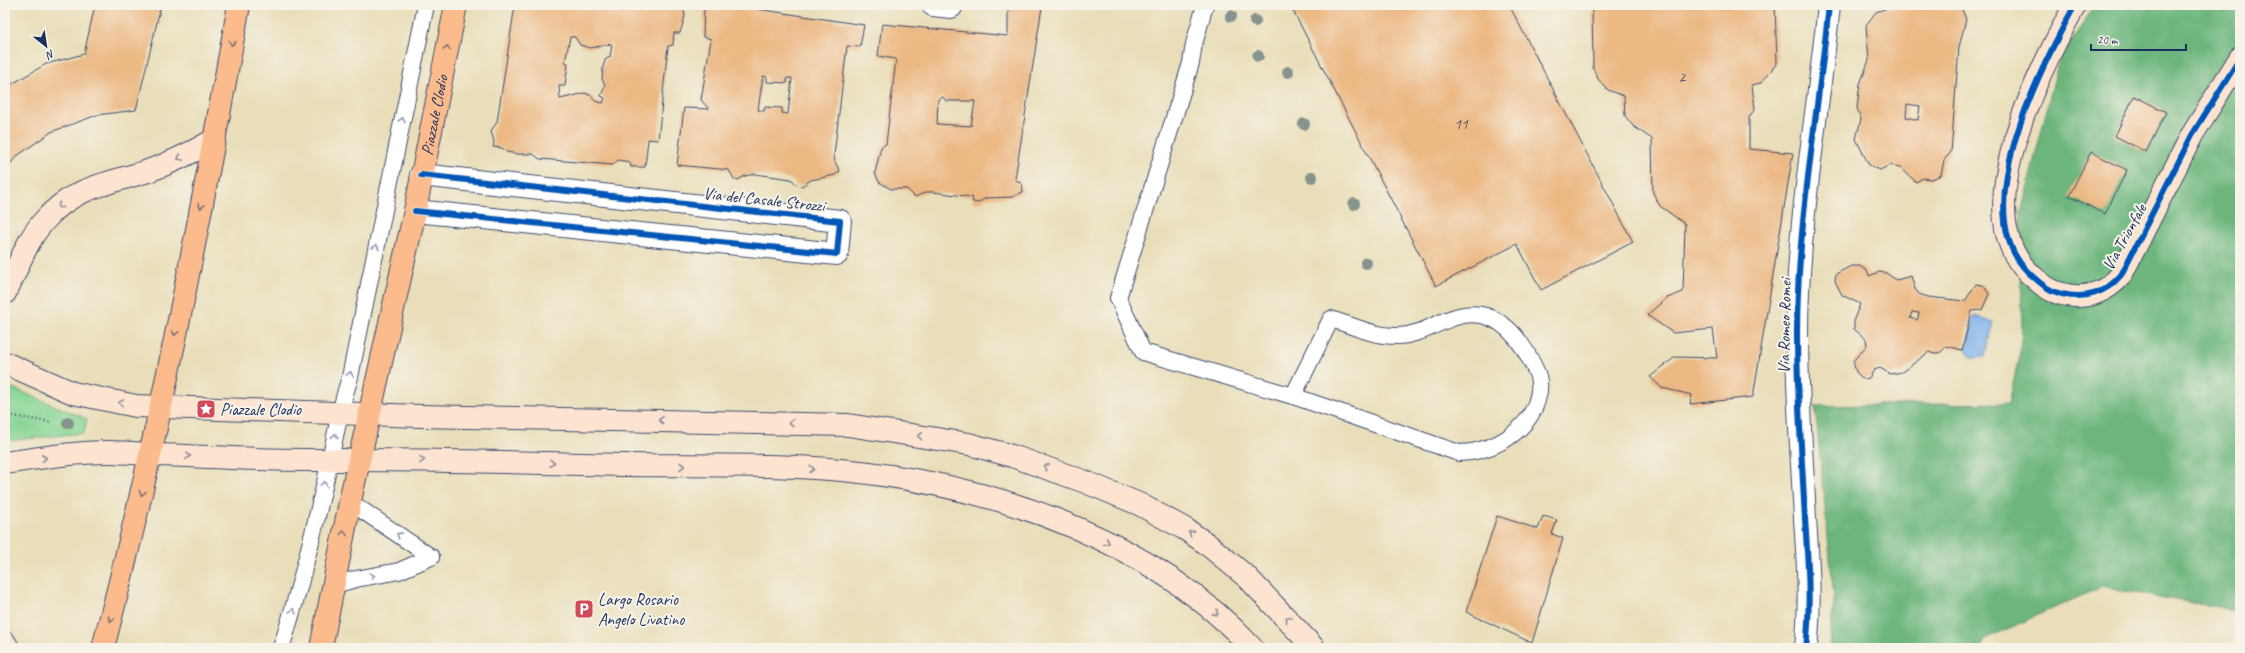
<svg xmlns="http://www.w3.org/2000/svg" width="2245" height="653" font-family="Caveat,sans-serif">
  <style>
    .green { fill: #85d493; stroke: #508278 }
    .forest { fill: #6cb67d; stroke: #44726e }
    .water { fill: #7fb2ec; stroke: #4d70a5 }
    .building { fill: #ecb883; fill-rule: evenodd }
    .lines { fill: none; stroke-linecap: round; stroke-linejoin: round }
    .lane-casing { stroke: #3a496c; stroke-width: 18 }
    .street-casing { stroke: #3a496c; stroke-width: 24 }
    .secondary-casing { stroke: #3a496c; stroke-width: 24 }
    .primary-casing { stroke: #3a496c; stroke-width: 24 }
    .path { stroke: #3a496c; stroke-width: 2.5; stroke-dasharray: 1 3; stroke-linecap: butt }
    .lane { stroke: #fff; stroke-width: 16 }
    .street { stroke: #fff; stroke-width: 22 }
    .secondary { stroke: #fde4d1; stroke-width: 22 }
    .primary { stroke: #fbbb8c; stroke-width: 22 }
    .cycleway-casing { stroke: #f7f3e8; stroke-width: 8 }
    .cycleway { stroke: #0057b8; stroke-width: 6 }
    .tree { fill: #87948e }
    .oneway { stroke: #806e73 }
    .oneway2 { stroke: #8d97ae }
    .oneway3 { stroke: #8c8a98 }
    .labels { text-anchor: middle; stroke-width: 4; stroke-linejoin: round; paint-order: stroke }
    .number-label { font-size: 15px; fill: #4f5167 }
    .street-label { font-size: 17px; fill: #1b2f5e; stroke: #f7f3e8 }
    .poi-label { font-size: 17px; fill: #1b2f5e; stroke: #f7f3e8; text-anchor: start }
  </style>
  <rect width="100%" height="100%" fill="#f7f3e8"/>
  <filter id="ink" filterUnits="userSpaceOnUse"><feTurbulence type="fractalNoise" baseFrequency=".025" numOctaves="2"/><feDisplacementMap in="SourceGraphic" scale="8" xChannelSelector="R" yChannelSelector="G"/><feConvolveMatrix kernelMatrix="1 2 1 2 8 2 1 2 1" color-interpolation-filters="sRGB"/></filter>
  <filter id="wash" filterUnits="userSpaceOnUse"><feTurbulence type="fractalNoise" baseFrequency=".012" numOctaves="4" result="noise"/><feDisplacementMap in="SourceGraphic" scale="16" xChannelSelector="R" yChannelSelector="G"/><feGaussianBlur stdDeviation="0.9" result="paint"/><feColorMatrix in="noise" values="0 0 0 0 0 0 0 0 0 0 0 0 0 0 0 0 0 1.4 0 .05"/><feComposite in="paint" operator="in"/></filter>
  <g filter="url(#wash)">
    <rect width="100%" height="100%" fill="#e9deb9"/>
    <polygon class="green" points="5,385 87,419 84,433 5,441"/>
    <polygon class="forest" points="2095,5 2240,5 2240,611 2101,587 1985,639 1981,648 1829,648 1834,599 1815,406 2009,403 2022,342 2021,213 2059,60"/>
    <polygon class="water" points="1974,316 1993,322 1985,357 1972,358 1966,349"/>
    <g id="blocks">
      <g class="building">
        <polygon points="95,5 161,5 136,110 97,115 51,132 17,156 5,170 5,88 46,64 84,54"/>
        <path d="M515,5H683L685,16L680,33H674L673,45L668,46L658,140L648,139L645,167H631L630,162L618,160L613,165L540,159L533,154H517L507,152L502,148L493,147L494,142L491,131L497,122ZM570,37H575L580,45L590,48L612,44L610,57L605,60L603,67L602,79L605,85L601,96L605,98L603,103L595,101L592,96L585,93L560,99L559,86H565L568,63L565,62Z"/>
        <path d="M714,5H730L864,25L860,47L847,46L834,155L835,162L840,171L835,175L811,180L802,186L797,185L791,179L755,174L745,176L738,180L734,179L729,170L677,165L684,108L709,109L701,100L711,39L703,37L704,9ZM763,76L767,77V82L787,83V78H792L788,114L782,113V108L765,107L764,111L758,110Z"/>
        <path d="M1008,5L1042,7L1015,179L1022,184L1023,192L1012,197L986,198L978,203L973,202L972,197L933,192H926L915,197L907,189H891L879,182L875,173L881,147L886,144L896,59L878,56L882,24L1008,36ZM943,97L946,101H975L971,126L937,124L938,99Z"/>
        <polygon points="1290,5 1509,5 1633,242 1541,290 1517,244 1436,286"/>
        <polygon points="1592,5 1775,5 1777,63 1761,83 1752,85 1755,109 1749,117 1749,149 1793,153 1753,397 1690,404 1692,395 1662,388 1650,377 1675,357 1717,358 1713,329 1673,333 1647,315 1667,298 1683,292 1685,224 1660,206 1653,193 1652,139 1633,126 1625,116 1624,96 1608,90 1598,79 1593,68"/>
        <path d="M1899,5H1938L1941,8L1947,5H1955L1961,7L1966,19L1959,47L1951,152L1944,160L1941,175L1932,179L1923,178L1916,182L1900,167L1890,165L1880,170L1869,165L1856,139L1861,119L1857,108L1860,84L1869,60L1866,25L1876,12L1888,8L1894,9ZM1907,104L1920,106L1918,120L1906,117Z"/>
        <polygon points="2134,96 2166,112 2146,152 2115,136"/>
        <polygon points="2091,152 2127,170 2105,214 2069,196"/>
        <path d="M1851,266H1860L1868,272L1869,276L1879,272L1886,273L1896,280L1911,276L1915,289L1919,294L1928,297L1965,301L1976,284L1983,285L1989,294L1982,310L1972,311L1962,350L1947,346L1941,352L1934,354L1929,352L1902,372L1890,374L1880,368L1874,370L1869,378L1863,379L1856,372L1853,361L1867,345L1866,339L1854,329V319L1860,304L1842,295L1835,281L1836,274ZM1912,312L1919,313L1917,320L1910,318Z"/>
        <polygon points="1497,516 1538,529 1543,516 1557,520 1552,534 1563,538 1532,643 1466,612"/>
      </g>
    </g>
  </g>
  <g filter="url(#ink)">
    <use href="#blocks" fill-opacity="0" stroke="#3a496c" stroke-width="1"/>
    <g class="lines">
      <g class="lane-casing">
        <g id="lane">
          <path d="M1205,5L1194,44L1191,63L1118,298L1143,352L1293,396L1459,453C1483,452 1503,444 1520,428C1534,415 1545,390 1536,371C1522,340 1498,306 1459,316C1438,321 1422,335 1399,336C1376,337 1353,326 1331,319L1293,396"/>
          <polyline points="350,502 431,557"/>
          <polyline points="334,585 356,579 399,571 431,557"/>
          <path d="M281,648C301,587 316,523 330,460C336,432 341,405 350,377L426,5"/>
        </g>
      </g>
      <g class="street-casing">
        <g id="street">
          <polyline points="933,5 951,7"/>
          <polyline points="415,211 837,254 840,221 421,175"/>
          <path d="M1806,648C1811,605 1808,562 1805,519C1802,457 1797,395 1797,334C1797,224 1818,115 1829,5"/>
        </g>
      </g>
      <g class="secondary-casing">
        <g id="secondary">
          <path d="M2075,5C2041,67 1965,212 2029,273C2039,282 2048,291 2062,294C2085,300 2106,293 2121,275L2192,135L2240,58"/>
          <path d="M5,293C18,269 25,242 44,221C74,186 108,184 148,171C171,163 193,152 214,140"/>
          <polyline points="5,363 73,393 136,406 420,416 848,425 969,444 1012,456 1083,481 1139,504 1185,529 1207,544 1248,578 1314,648"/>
          <path d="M5,463C39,458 74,452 109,452C126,452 143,454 160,455C217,457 273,461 330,460C429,459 529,463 629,465C708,466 790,463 869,473C1007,491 1156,543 1252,648"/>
          <polyline points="5,643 8,648"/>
        </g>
      </g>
      <g class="primary-casing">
        <g id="primary">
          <path d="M103,648C159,436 200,220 239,5"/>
          <path id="s1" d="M321,648L352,492L415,211L456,5"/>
        </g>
      </g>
      <polyline class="path" points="5,415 50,422"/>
      <use href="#lane" class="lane"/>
      <use href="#street" class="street"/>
      <use href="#secondary" class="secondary"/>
      <use href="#primary" class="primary"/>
      <g class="cycleway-casing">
        <g id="cycleway">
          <path d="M2075,5C2041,67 1965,212 2029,273C2039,282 2048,291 2062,294C2085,300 2106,293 2121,275L2192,135L2240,58"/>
          <polyline points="415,211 837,254 840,221 421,175"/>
          <path d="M1806,648C1811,605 1808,562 1805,519C1802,457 1797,395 1797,334C1797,224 1818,115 1829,5"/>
        </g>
      </g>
      <use href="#cycleway" class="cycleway"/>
    </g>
    <g class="tree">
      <circle cx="1231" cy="16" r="6"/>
      <circle cx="1255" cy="21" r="6"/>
      <circle cx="1258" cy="56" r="6"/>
      <circle cx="1288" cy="72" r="6"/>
      <circle cx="1304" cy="124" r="6"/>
      <circle cx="1312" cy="177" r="6"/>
      <circle cx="1354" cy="204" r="6"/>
      <circle cx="1366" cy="263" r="6"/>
      <circle cx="68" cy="423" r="6"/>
    </g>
    <defs><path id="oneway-chevron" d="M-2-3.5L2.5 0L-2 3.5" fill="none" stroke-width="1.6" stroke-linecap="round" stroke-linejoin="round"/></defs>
    <g class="oneway">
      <use href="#oneway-chevron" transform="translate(232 43) rotate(100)"/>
      <use href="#oneway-chevron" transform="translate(447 48) rotate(-78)"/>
      <use href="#oneway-chevron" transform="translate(201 206) rotate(102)"/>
      <use href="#oneway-chevron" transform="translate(175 333) rotate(101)"/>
      <use href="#oneway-chevron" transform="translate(142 493) rotate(103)"/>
      <use href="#oneway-chevron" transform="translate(344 533) rotate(-79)"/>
      <use href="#oneway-chevron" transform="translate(111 619) rotate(105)"/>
    </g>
    <g class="oneway2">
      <use href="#oneway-chevron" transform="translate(402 120) rotate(-78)"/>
      <use href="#oneway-chevron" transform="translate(376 247) rotate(-78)"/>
      <use href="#oneway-chevron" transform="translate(350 374) rotate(-77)"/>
      <use href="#oneway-chevron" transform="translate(335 436) rotate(-79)"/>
      <use href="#oneway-chevron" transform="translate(324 484) rotate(-76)"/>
      <use href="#oneway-chevron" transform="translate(399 535) rotate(-147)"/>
      <use href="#oneway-chevron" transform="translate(372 576) rotate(-10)"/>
      <use href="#oneway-chevron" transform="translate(293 611) rotate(-75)"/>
    </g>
    <g class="oneway3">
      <use href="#oneway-chevron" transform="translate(180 158) rotate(155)"/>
      <use href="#oneway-chevron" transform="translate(60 206) rotate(141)"/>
      <use href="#oneway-chevron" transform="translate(121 403) rotate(-171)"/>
      <use href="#oneway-chevron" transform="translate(661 420) rotate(-179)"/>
      <use href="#oneway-chevron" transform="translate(791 423) rotate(-178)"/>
      <use href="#oneway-chevron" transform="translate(920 436) rotate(-171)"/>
      <use href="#oneway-chevron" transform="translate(188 456) rotate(2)"/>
      <use href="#oneway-chevron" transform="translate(44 458) rotate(-6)"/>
      <use href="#oneway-chevron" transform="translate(422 460) rotate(1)"/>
      <use href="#oneway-chevron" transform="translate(552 463) rotate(1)"/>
      <use href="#oneway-chevron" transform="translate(682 466) rotate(1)"/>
      <use href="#oneway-chevron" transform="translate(1046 467) rotate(-159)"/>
      <use href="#oneway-chevron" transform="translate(812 469) rotate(3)"/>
      <use href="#oneway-chevron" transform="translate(1191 533) rotate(-146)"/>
      <use href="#oneway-chevron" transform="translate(1107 542) rotate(23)"/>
      <use href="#oneway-chevron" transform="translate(1216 613) rotate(42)"/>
      <use href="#oneway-chevron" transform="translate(1288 619) rotate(-133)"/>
    </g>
  </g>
  <defs>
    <g id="sight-square" transform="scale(1)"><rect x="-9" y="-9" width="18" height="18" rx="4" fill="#d1495b" stroke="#f7f3e8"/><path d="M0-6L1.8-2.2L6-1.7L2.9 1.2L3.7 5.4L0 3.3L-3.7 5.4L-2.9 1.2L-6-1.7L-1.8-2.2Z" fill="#fff"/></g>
    <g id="parking-square" transform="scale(1)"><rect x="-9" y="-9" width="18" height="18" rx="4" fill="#d1495b" stroke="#f7f3e8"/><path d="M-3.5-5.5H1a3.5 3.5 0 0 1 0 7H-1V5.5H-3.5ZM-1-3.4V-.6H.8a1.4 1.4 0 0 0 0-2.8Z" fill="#fff"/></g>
  </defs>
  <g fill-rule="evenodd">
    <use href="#sight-square" x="206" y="409"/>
    <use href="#parking-square" x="584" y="609"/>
  </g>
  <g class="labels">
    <g class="number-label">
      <text x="1682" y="82">2</text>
      <text x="1461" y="129">11</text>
    </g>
    <g class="street-label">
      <text dy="6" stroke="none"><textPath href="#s1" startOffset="545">Piazzale Clodio</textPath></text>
      <text transform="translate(764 199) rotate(6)" y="6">Via del Casale Strozzi</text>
      <text transform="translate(2124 237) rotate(-61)" y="6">Via Trionfale</text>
      <text transform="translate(1784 326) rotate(-89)" y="6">Via Romeo Romei</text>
    </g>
    <g class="poi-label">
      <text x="220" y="415">Piazzale Clodio</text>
      <text x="598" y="605">Largo Rosario<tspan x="598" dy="20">Angelo Livatino</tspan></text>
    </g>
  </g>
  <rect width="2245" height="653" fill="none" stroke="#f7f3e8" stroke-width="20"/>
  <g transform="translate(46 46) rotate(150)" stroke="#f7f3e8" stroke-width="3" paint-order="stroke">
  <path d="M0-3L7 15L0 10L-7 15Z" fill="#1b2f5e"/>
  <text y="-6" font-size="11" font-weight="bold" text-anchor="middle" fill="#1b2f5e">N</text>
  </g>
  <path d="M2091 44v6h95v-6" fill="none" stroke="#1b2f5e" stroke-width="2"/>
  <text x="2097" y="44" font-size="12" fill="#1b2f5e" stroke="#f7f3e8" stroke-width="3" paint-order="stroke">20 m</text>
</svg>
